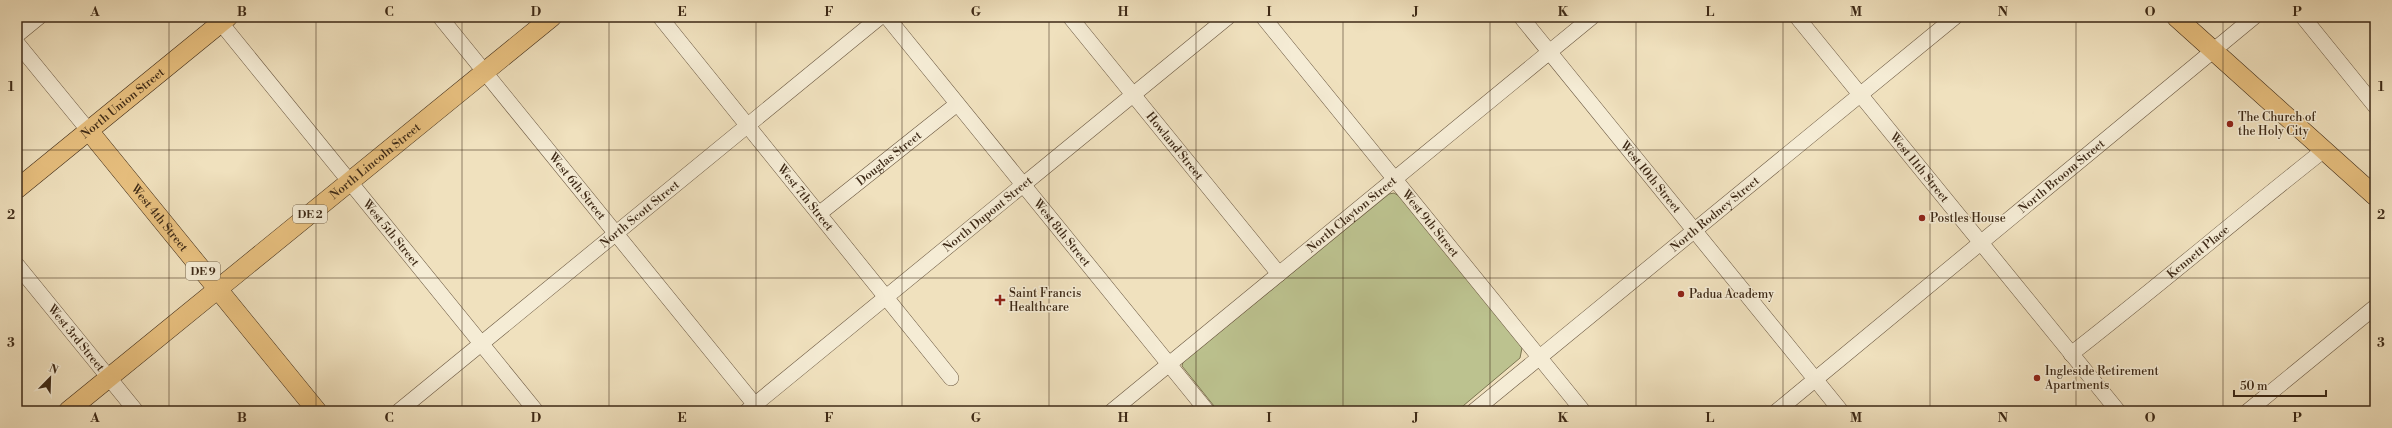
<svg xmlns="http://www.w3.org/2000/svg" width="2392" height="428" font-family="'Libre Bodoni',serif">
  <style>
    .green { fill: #bcc28f; stroke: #7c7652 }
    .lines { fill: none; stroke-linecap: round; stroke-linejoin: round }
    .minor-casing { stroke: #6a5740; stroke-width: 16 }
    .major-casing { stroke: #3d2916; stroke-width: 20 }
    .minor { stroke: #f5ecd5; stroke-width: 15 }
    .major { stroke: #e8c07f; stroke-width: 19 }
    .grid { fill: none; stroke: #3d2916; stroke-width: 1; stroke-opacity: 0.55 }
    .poi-dot { fill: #8f2418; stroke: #f5ecd5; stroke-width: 1.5 }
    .labels { text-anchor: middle; stroke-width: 3; stroke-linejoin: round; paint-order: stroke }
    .shield { fill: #f5ecd5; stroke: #74644f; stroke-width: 1 }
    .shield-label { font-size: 11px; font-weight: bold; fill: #3d2916 }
    .street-label { font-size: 12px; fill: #3d2916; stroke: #f5ecd5 }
    .poi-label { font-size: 12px; fill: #3d2916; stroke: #f5ecd5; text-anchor: start }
    .neatline { fill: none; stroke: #3d2916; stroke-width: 1.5 }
    .grid-label { font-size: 13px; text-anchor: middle; font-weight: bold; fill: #3d2916 }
  </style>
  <rect width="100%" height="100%" fill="#f0e1be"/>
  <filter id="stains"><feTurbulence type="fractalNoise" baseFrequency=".005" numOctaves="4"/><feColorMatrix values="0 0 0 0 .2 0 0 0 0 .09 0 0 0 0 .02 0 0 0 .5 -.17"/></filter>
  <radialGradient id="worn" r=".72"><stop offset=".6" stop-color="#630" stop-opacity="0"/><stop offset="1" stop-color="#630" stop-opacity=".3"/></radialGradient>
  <polygon class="green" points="1394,193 1399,196 1518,342 1522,348 1520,358 1457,411 1218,411 1182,366 1183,362 1389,194"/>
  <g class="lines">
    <g class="minor-casing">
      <g id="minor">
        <path id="s1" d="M216,17L536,411"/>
        <path id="s2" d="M440,17L760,411"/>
        <path id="s3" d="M660,17L951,378"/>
        <path id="s4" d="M887,17L1207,411"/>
        <path id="s5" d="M1070,17L1279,274"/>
        <path id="s6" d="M1263,17L1583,411"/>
        <path id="s7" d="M1521,17L1841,411"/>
        <path id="s8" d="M1797,17L2118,411"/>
        <polyline points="2303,17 2375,106"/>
        <polyline points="17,35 39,17"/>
        <polyline points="17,43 89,131"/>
        <path id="s9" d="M820,213L957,104"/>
        <path id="s10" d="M17,265L136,411"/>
        <path id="s11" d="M2071,354C2157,287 2239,217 2324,150"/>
        <path id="s12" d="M399,411L880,17"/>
        <path id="s13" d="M747,411L1228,17"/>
        <path id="s14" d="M1112,411L1592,17"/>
        <path id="s15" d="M1474,411L1955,17"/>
        <path id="s16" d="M1777,411L2254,17"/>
        <polyline points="2248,411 2375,307"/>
      </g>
    </g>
    <g class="major-casing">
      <g id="major">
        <polyline points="2176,17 2375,196"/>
        <path id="s17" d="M89,131L317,411"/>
        <path id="s18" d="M17,189L228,17"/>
        <path id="s19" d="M68,411L552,17"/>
      </g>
    </g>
    <use href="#minor" class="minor"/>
    <use href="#major" class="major"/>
  </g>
  <path class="grid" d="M169,17V411M316,17V411M462,17V411M609,17V411M756,17V411M902,17V411M1049,17V411M1196,17V411M1343,17V411M1490,17V411M1636,17V411M1783,17V411M1930,17V411M2076,17V411M2223,17V411M17,150H2375M17,278H2375"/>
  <g class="poi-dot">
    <circle cx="2230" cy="124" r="4"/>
    <circle cx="1922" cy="218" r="4"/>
    <circle cx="1681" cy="294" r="4"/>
    <path d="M998 294h4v4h4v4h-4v4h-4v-4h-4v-4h4z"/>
    <circle cx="2037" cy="378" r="4"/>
  </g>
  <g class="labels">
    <g class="shield">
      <rect x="293" y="205" width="34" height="18" rx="3"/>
      <rect x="186" y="262" width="34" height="18" rx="3"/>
    </g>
    <g class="shield-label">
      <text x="310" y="218">DE 2</text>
      <text x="203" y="275">DE 9</text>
    </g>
    <g class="street-label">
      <text dy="4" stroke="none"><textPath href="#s18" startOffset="136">North Union Street</textPath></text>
      <text dy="4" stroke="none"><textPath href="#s5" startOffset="166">Howland Street</textPath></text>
      <text dy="4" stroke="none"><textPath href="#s9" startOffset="88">Douglas Street</textPath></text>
      <text dy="4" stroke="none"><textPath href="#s19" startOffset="396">North Lincoln Street</textPath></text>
      <text dy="4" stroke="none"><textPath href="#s8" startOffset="194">West 11th Street</textPath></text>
      <text dy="4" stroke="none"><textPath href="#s16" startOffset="369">North Broom Street</textPath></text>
      <text dy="4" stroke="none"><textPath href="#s7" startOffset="206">West 10th Street</textPath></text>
      <text dy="4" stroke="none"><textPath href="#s2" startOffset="218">West 6th Street</textPath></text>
      <text dy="4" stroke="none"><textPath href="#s3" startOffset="232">West 7th Street</textPath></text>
      <text dy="4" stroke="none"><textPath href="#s12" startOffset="311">North Scott Street</textPath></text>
      <text dy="4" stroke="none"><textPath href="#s13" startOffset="311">North Dupont Street</textPath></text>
      <text dy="4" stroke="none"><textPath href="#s14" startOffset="310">North Clayton Street</textPath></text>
      <text dy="4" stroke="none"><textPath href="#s15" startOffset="311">North Rodney Street</textPath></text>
      <text dy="4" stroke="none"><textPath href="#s17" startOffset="112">West 4th Street</textPath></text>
      <text dy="4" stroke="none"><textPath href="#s6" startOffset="266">West 9th Street</textPath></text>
      <text dy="4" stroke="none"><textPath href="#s1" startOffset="278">West 5th Street</textPath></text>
      <text dy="4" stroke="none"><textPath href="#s4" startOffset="278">West 8th Street</textPath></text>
      <text dy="4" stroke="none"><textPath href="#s11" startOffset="163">Kennett Place</textPath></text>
      <text dy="4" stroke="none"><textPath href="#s10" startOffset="94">West 3rd Street</textPath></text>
    </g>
    <g class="poi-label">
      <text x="2238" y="121">The Church of<tspan x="2238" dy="14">the Holy City</tspan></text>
      <text x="1930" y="222">Postles House</text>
      <text x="1009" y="297">Saint Francis<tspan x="1009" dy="14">Healthcare</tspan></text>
      <text x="1689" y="298">Padua Academy</text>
      <text x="2045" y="375">Ingleside Retirement<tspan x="2045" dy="14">Apartments</tspan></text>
    </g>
  </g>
  <rect width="2392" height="428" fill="none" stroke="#f0e1be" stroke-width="44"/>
  <g transform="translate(50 378) rotate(23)" stroke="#f5ecd5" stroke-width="3" paint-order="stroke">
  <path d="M0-3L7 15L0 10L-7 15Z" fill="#3d2916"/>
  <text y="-6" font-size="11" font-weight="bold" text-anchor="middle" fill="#3d2916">N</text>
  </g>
  <path d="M2234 390v6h92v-6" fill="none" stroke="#3d2916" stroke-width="2"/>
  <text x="2240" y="390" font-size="12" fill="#3d2916" stroke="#f5ecd5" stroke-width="3" paint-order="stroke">50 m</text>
  <rect x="22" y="22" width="2348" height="384" class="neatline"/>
  <g class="grid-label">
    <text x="95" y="16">A</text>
    <text x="242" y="16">B</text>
    <text x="389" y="16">C</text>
    <text x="536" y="16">D</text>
    <text x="682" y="16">E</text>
    <text x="829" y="16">F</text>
    <text x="976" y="16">G</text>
    <text x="1123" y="16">H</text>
    <text x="1269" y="16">I</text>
    <text x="1416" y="16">J</text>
    <text x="1563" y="16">K</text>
    <text x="1710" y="16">L</text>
    <text x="1856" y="16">M</text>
    <text x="2003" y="16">N</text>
    <text x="2150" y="16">O</text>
    <text x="2297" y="16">P</text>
    <text x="11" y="91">1</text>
    <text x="2381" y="91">1</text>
    <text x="11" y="219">2</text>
    <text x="2381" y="219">2</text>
    <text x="11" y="347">3</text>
    <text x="2381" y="347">3</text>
    <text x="95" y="422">A</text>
    <text x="242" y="422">B</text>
    <text x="389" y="422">C</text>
    <text x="536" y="422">D</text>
    <text x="682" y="422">E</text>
    <text x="829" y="422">F</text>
    <text x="976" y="422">G</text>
    <text x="1123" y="422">H</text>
    <text x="1269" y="422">I</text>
    <text x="1416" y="422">J</text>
    <text x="1563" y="422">K</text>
    <text x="1710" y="422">L</text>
    <text x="1856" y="422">M</text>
    <text x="2003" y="422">N</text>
    <text x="2150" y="422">O</text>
    <text x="2297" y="422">P</text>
  </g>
  <rect width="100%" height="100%" filter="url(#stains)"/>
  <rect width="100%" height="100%" fill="url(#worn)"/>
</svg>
